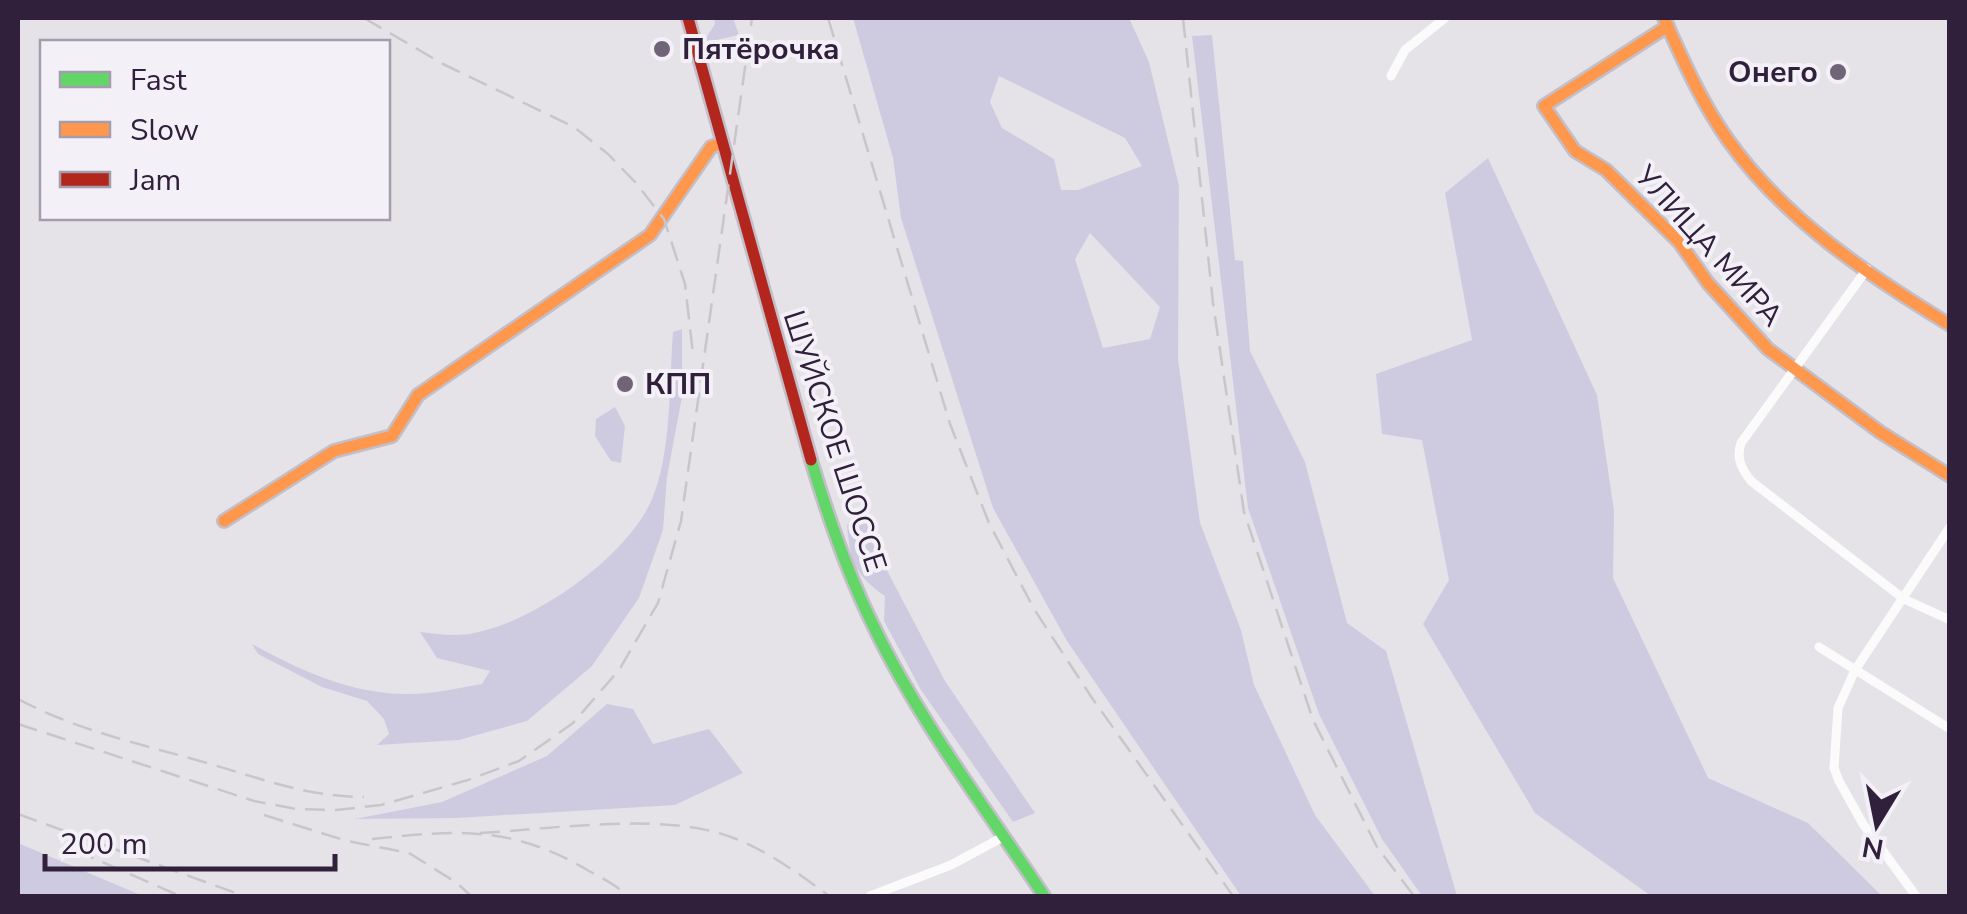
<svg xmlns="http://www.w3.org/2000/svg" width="1967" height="914" font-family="'Nunito Sans',sans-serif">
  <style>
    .green { fill: #cecbe1; fill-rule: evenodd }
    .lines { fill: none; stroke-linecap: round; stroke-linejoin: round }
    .fast-casing { stroke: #c3bfc8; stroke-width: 16 }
    .slow-casing { stroke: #c3bfc8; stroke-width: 16 }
    .jam-casing { stroke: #c3bfc8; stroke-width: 16 }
    .street { stroke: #fbfbfc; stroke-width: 9 }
    .fast { stroke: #63d668; stroke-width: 11 }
    .slow { stroke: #ff974d; stroke-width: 11 }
    .jam { stroke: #b3261e; stroke-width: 11 }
    .rail { stroke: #c8c6ca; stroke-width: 2.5; stroke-dasharray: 20 10; stroke-linecap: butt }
    .poi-dot { fill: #6f6478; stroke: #f3f0f7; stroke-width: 4 }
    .labels { text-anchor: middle; stroke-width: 8; stroke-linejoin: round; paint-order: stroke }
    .poi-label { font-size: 30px; font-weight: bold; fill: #30203b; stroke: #f3f0f7; text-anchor: start }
    .street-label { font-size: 30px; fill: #30203b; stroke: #f3f0f7 }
  </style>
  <rect width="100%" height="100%" fill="#e5e3e8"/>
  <g class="green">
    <polygon points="714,18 733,18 739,35 707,42 706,38 715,24"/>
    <path d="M853,18H1129L1149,62L1179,186L1178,359L1200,523L1241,630L1254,685L1315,815L1375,896H1241L1067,641L993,508L901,218L893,158ZM999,76L1125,138L1142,166L1078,190H1061L1054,159L1002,128L990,102ZM1090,233L1160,307L1150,339L1103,348L1075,259Z"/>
    <polygon points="1212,35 1235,260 1243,261 1250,351 1305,462 1347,623 1386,651 1457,896 1422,896 1382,839 1319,714 1248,508 1192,36"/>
    <polygon points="1488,158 1597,395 1614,511 1613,578 1708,778 1808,823 1882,896 1651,896 1535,813 1423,624 1449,580 1422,440 1382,434 1376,374 1472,340 1445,193"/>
    <path d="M682,329V397L667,477L663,530L639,598L592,666L527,721L459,740L377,745L389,734L384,719L367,701L322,687L258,654L252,644C299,670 351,694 405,694C430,695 457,688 482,684L490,671L437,658L420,632C438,634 457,637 474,633C535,622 628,556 652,499C672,452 669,382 673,332Z"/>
    <polygon points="615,407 625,426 621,463 611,461 595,436 596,419"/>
    <path d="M865,517L872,542L945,681L1035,813L1013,822L921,690L884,621L885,596C855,575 850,562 847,525Z"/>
    <polygon points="607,704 633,709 653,744 709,729 743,773 675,805 456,818 355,819 442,802 547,756"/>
    <polygon points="18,843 143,896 18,896"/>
  </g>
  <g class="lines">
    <g class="fast-casing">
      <path id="fast" d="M811,460C828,517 847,572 873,625C919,721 985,807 1044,896"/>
    </g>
    <g class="slow-casing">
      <g id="slow">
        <path d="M1664,18C1683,60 1701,102 1728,140C1784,219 1868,275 1950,325"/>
        <polyline points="1668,26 1544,106 1575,151 1606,170 1679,242 1708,283 1768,349 1880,432 1950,476"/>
        <polyline points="224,521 334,451 392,436 418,395 650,235 711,147 722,143"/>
      </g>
    </g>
    <g class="jam-casing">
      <polyline id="jam" points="688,18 811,460"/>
    </g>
    <g class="street">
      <polyline points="1391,76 1405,50 1445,18"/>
      <path d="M1867,269L1741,443C1736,458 1741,468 1751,481L1904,599L1950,620"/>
      <polyline points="1819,647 1950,729"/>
      <polyline points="870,896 951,865 1003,837"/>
      <polyline points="1916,896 1863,824 1839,781 1834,768 1838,708 1855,670 1950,527"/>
    </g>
    <use href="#fast" class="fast"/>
    <use href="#slow" class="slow"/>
    <use href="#jam" class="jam"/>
    <g class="rail">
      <polyline points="364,18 443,64 574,127 608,154 636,183 664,219 685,284 693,354"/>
      <polyline points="828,18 950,424 989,523 1034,609 1092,698 1233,896"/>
      <polyline points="1183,18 1213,303 1244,512 1313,720 1377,847 1414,896"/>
      <path d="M18,699C78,731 141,744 207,763C259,778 308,797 364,797"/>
      <polyline points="18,724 254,801 296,809 336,810 381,805 468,780 519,761 573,723 619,670 658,603 681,521 752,18"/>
      <polyline points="18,814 244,896"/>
      <polyline points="264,815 347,841 409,853 457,883 471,896"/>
      <path d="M480,833C553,829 669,811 736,839C769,852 801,875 829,896"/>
      <path d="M372,839C457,830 512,825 589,871C602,878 617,885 627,896"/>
      <polyline points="75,850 180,896"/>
    </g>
  </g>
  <g class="poi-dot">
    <circle cx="662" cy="49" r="10"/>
    <circle cx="1838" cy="72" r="10"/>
    <circle cx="625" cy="384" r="10"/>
  </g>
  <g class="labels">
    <g class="poi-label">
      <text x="682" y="59">Пятёрочка</text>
      <text x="1818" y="82" text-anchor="end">Онего</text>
      <text x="645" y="394">КПП</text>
    </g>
    <g class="street-label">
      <text transform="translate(1709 246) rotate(48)" y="10">УЛИЦА МИРА</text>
      <text transform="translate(835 441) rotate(72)" y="10">ШУЙСКОЕ ШОССЕ</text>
    </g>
  </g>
  <rect width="1967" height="914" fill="none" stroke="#30203b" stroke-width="40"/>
  <rect x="40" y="40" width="350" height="180" fill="#f3f0f7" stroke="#a59dac" stroke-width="2.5"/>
  <rect x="60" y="72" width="50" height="15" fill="#63d668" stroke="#a59dac" stroke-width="2.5"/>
  <text x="130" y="90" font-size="30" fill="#30203b">Fast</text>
  <rect x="60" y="122" width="50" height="15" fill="#ff974d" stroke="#a59dac" stroke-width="2.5"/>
  <text x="130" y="140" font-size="30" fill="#30203b">Slow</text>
  <rect x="60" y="172" width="50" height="15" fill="#b3261e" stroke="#a59dac" stroke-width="2.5"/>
  <text x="130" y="190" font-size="30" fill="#30203b">Jam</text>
  <g transform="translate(1877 824) rotate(190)" stroke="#f3f0f7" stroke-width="8" paint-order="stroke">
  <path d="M0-8L18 38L0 25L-18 38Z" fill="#30203b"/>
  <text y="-15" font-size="28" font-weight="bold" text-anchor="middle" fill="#30203b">N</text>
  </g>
  <path d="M45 854v15h290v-15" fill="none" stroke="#30203b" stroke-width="5"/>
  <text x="60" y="854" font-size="30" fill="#30203b" stroke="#f3f0f7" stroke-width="8" paint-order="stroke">200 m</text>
</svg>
